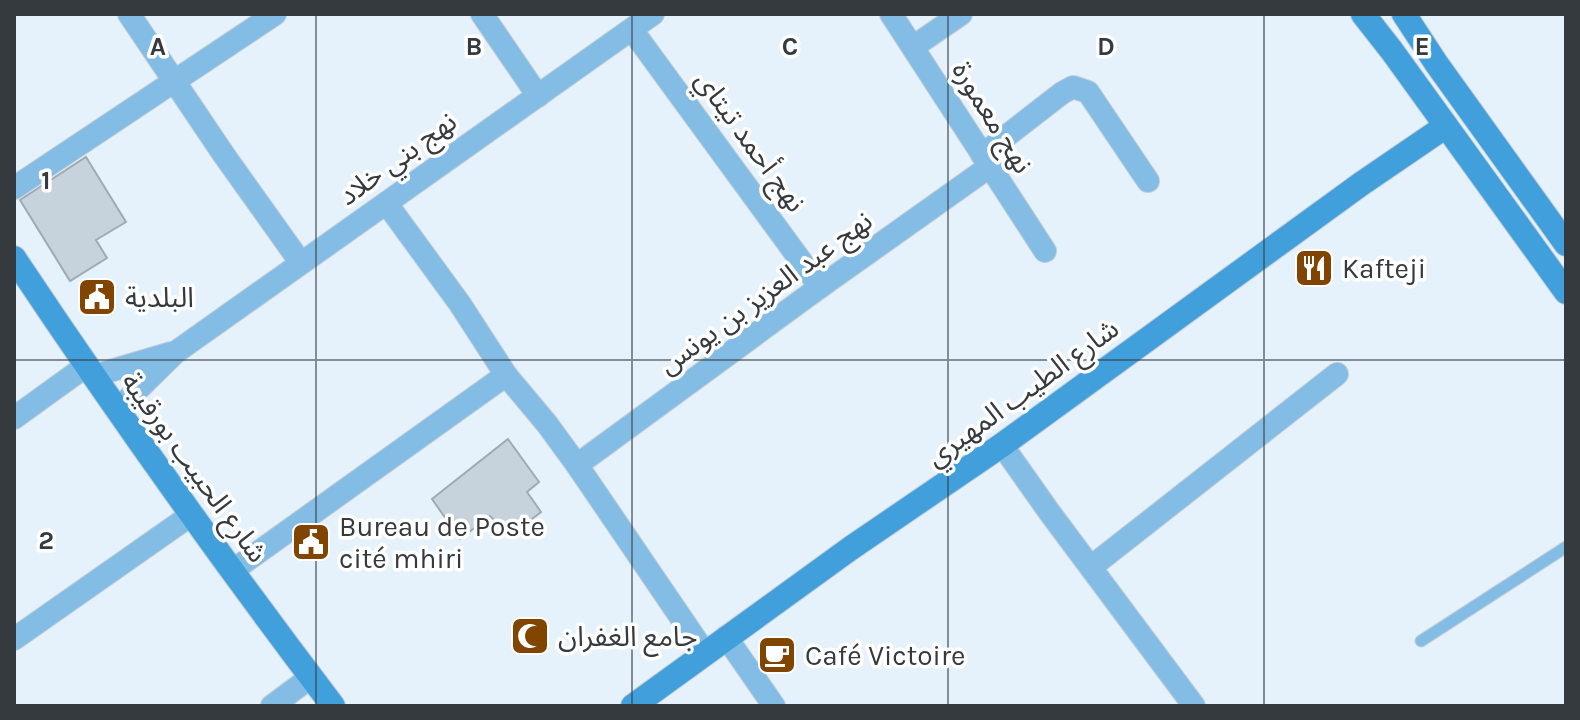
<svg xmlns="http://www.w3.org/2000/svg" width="1580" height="720" font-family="Karla,'Noto Sans Arabic',sans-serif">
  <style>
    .building { fill: #c6d2dc; stroke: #9fabb4; stroke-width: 2 }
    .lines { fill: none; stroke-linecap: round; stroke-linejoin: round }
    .lane-casing { stroke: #c2cdd5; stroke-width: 13 }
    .street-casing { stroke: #c2cdd5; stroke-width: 24 }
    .secondary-casing { stroke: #c2cdd5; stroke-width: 26 }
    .lane { stroke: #83bce4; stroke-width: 11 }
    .street { stroke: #83bce4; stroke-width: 22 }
    .secondary { stroke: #41a0dc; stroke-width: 24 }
    .grid { fill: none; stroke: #353a3e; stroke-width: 2; stroke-opacity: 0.55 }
    .labels { text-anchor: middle; stroke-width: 7; stroke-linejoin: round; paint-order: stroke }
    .street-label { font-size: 28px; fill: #353a3e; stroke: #fff }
    .poi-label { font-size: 28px; fill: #353a3e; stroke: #fff; text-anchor: start }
    .grid-label { font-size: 26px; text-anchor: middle; font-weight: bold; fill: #353a3e; stroke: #fff; stroke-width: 7; stroke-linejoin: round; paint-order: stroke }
  </style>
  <rect width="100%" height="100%" fill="#e5f2fb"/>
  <g class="building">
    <polygon points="86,157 126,222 96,240 107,258 70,281 20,200"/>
    <polygon points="508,439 539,482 527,492 541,512 510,536 490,516 460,539 432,499"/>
  </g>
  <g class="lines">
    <g class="lane-casing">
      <polyline id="lane" points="1421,641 1566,547"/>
    </g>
    <g class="street-casing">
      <g id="street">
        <polyline points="129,14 224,155 301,263"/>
        <polyline points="482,14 538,96"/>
        <polyline points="891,14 1045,251"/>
        <polyline points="632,30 820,287"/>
        <polyline points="913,47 961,14"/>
        <polyline points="982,155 1062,93 1073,87 1088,92 1148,181"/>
        <polyline points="14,188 275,14"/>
        <polyline points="387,204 460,304 506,375 547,424 577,465 705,653"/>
        <polyline points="93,376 171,353"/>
        <polyline points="117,410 176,352 653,14"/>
        <polyline points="14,418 86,366"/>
        <polyline points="1002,445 1050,513 1194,706"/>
        <polyline points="577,465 820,287 989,167"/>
        <polyline points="1091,567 1337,374"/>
        <polyline points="232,571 506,375"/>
        <polyline points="726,637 774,706"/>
        <polyline points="14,639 191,515"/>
        <polyline points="272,706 311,677"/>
      </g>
    </g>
    <g class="secondary-casing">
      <g id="secondary">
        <polyline points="1363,14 1392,51 1566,292"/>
        <polyline points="1404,14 1436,63 1566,244"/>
        <path d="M14,258C116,411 222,560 333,706"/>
        <polyline points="633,706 851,548 1002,445 1361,184 1446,126"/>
      </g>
    </g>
    <use href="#lane" class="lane"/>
    <use href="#street" class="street"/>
    <use href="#secondary" class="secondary"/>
  </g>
  <path class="grid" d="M316,14V706M632,14V706M948,14V706M1264,14V706M14,360H1566"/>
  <defs>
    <g id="restaurant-square" transform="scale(2)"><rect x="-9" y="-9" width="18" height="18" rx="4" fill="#814500" stroke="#fff"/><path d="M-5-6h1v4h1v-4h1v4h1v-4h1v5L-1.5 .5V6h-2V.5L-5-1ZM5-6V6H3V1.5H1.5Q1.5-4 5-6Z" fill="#fff"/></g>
    <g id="civic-square" transform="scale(2)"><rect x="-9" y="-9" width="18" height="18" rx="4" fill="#814500" stroke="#fff"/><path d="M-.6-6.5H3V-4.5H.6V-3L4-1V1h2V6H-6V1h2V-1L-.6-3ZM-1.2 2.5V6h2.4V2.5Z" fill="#fff"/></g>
    <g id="mosque-square" transform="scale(2)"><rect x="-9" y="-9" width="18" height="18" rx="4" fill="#814500" stroke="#fff"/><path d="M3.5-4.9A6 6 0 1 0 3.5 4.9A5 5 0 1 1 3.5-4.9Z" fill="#fff"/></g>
    <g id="cafe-square" transform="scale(2)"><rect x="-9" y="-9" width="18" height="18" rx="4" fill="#814500" stroke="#fff"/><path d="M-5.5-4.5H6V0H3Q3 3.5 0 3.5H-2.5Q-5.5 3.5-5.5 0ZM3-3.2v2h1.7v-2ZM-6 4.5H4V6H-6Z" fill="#fff"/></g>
  </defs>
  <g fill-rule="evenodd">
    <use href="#restaurant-square" x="1314" y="268"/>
    <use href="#civic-square" x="97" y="297"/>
    <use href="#civic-square" x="311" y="542"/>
    <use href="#mosque-square" x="530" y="636"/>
    <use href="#cafe-square" x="777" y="655"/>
  </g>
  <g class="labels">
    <g class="street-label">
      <text transform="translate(993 117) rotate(58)" y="10">نهج معمورة</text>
      <text transform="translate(751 141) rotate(54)" y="10">نهج أحمد تيتاي</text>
      <text transform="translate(397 158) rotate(-36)" y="10">نهج بني خلاد</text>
      <text transform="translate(765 292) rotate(-36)" y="10">نهج عبد العزيز بن يونس</text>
      <text transform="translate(1022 392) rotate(-36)" y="10">شارع الطيب المهيري</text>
      <text transform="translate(195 467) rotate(54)" y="10">شارع الحبيب بورقيبة</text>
    </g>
    <g class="poi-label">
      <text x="1342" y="278">Kafteji</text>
      <text x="125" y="307">البلدية</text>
      <text x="339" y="536">Bureau de Poste<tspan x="339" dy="32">cité mhiri</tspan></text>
      <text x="558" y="646">جامع الغفران</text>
      <text x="805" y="665">Café Victoire</text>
    </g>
  </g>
  <g class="grid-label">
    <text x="158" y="55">A</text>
    <text x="474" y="55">B</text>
    <text x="790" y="55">C</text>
    <text x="1106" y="55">D</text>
    <text x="1422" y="55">E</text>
    <text x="46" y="189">1</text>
    <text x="46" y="549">2</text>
  </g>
  <rect width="1580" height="720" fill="none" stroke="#353a3e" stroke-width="32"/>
</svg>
